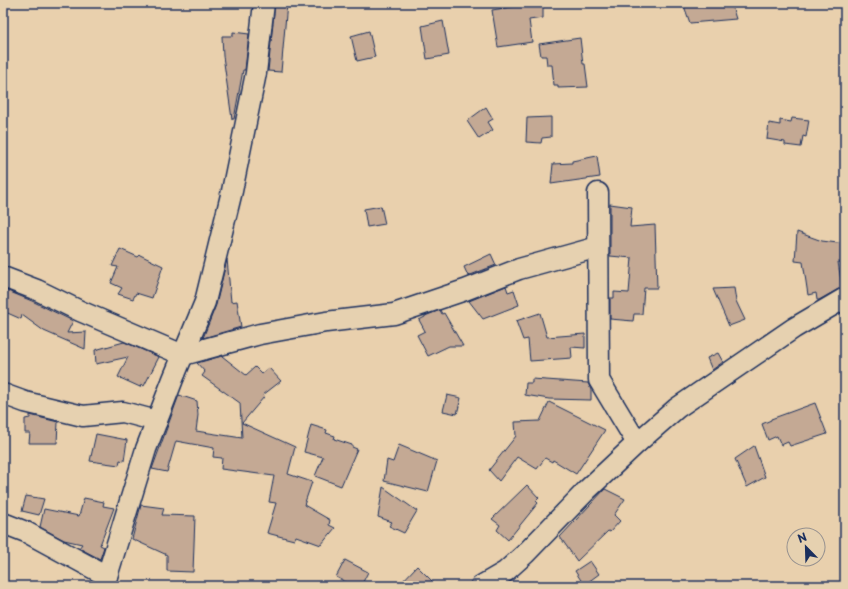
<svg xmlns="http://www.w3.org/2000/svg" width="848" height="589" font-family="'Playpen Sans',sans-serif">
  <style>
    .building { fill: #c4a994; stroke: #1b2f5e }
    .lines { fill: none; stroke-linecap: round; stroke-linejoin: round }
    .street-casing { stroke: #1b2f5e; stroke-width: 23 }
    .street { stroke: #e6d1b0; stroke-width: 20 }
  </style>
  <rect width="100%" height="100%" fill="#e9d0ad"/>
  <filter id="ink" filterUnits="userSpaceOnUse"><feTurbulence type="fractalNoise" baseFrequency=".025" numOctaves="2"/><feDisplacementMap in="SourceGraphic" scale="8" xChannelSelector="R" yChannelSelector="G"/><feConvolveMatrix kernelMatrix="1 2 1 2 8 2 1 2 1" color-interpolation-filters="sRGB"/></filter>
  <g filter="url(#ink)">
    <g class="building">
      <polygon points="275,3 287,3 281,72 268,71"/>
      <polygon points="536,3 543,3 543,18 529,20 532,42 498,47 492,10"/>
      <polygon points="683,3 731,3 736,19 690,23"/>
      <polygon points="443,21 449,55 427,59 422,26"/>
      <polygon points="369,31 375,57 357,61 351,36"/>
      <polygon points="233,32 249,34 245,70 243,70 234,119 232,119 223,56 222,36 233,36"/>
      <polygon points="580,38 583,64 585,64 588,87 558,88 558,85 554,85 552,65 547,65 546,56 541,56 539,44"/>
      <polygon points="486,107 493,119 488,122 493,130 479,139 467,121"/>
      <polygon points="551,117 551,137 542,138 541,143 526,142 527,118"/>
      <polygon points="792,118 809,120 806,137 803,136 801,147 785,145 785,142 767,139 769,123 780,125 780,120 791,122"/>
      <polygon points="597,156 600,177 551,184 553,164 572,163 572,161"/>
      <polygon points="610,204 632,207 630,227 655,225 657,288 644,288 642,314 634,314 633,321 610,319 610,298 614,298 614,292 629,293 632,258 610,256"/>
      <polygon points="381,206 385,224 367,227 364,209"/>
      <polygon points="797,232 822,241 845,244 845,263 838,262 842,287 819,300 817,300 816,293 808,295 803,262 795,261"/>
      <polygon points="120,249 138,257 140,255 163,266 152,298 136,293 133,299 118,294 122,288 111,283 118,267 112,266"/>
      <polygon points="491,254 496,265 468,276 464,267"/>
      <polygon points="227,259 231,302 237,301 241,327 203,338 216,305"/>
      <polygon points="506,286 508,292 514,290 519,305 483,319 469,301"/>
      <polygon points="734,288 736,301 745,320 729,326 713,289"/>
      <polygon points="3,289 32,301 73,321 67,333 86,332 85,349 44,331 22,315 21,319 3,311"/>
      <polygon points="440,310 442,314 444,313 463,346 449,346 428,356 417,335 425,331 419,320 425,317 425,316"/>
      <polygon points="540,313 547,337 585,334 585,348 571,347 572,358 530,361 528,339 523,340 516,321"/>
      <polygon points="124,342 159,357 144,386 141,384 140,387 118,377 128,357 96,364 95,350"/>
      <polygon points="718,353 723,362 712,370 707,358"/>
      <polygon points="222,356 246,375 255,367 262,374 269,368 281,381 263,395 264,397 242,423 295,447 288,474 312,482 304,505 330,520 329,525 335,528 321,545 296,536 294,540 267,533 276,503 269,502 274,476 221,469 222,458 213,457 214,448 176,441 167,472 152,469 179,395 197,401 198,415 196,431 242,438 240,403 202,376 205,372 197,363"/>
      <polygon points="532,379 588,383 591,390 591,400 549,399 525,395 526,383 532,383"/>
      <polygon points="447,395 461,398 457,414 443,411"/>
      <polygon points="549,402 605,430 576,474 553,460 552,462 545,458 537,469 517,457 499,481 489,470 516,436 515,422 540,421"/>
      <polygon points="815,403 827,434 790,446 788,442 781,445 777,436 768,440 762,424 771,420 771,419"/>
      <polygon points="30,415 58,422 57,443 29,443 30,433 25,433 25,419 30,418"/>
      <polygon points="311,425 327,430 326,433 335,436 334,439 352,445 352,447 357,449 341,486 315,476 323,457 304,452"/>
      <polygon points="96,434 127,440 124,461 120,460 119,465 90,461"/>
      <polygon points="399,445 437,461 428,492 384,481 387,460 393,462"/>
      <polygon points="754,446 765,477 747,487 735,459"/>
      <polygon points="527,485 539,498 536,501 538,503 508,540 497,530 500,525 492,519"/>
      <polygon points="383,487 417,511 404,533 389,526 392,522 378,517"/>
      <polygon points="605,489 625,499 614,515 620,521 610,532 608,531 577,561 560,537"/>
      <polygon points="26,496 44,499 39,515 22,511"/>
      <polygon points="84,498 104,502 103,506 114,508 100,545 104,547 100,559 79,548 82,544 64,540 40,527 44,509 79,516"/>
      <polygon points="141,505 164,508 162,515 195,516 193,572 167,571 167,555 132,539"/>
      <polygon points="345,560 368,572 361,586 354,586 336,577"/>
      <polygon points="590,561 599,574 584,585 575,571"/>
      <polygon points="417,566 437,586 398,586"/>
    </g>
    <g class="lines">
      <g class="street-casing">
        <g id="street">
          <polyline points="598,193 599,380 637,443"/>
          <polyline points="3,277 37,290 80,311 183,355 260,334 326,322 394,314 465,290 519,269 598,247"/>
          <polyline points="3,394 25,402 83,416 123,412 157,421"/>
          <polyline points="3,523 26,532 107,576"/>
          <polyline points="104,586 146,449 173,379 205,302 232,191 256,73 264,3"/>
          <polyline points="481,586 505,572 525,554 587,490 637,443 677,408 794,328 845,298"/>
        </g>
      </g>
      <use href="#street" class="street"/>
    </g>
  </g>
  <rect width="848" height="589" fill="none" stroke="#e6d1b0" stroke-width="16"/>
  <rect x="8" y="8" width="832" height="573" fill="none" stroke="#1b2f5e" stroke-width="1.5" filter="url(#ink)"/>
  <g transform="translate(806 547) rotate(337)"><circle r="19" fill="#e6d1b0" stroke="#95908f"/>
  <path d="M0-3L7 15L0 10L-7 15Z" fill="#1b2f5e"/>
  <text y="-6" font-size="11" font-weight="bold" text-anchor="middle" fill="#1b2f5e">N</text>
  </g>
</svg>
